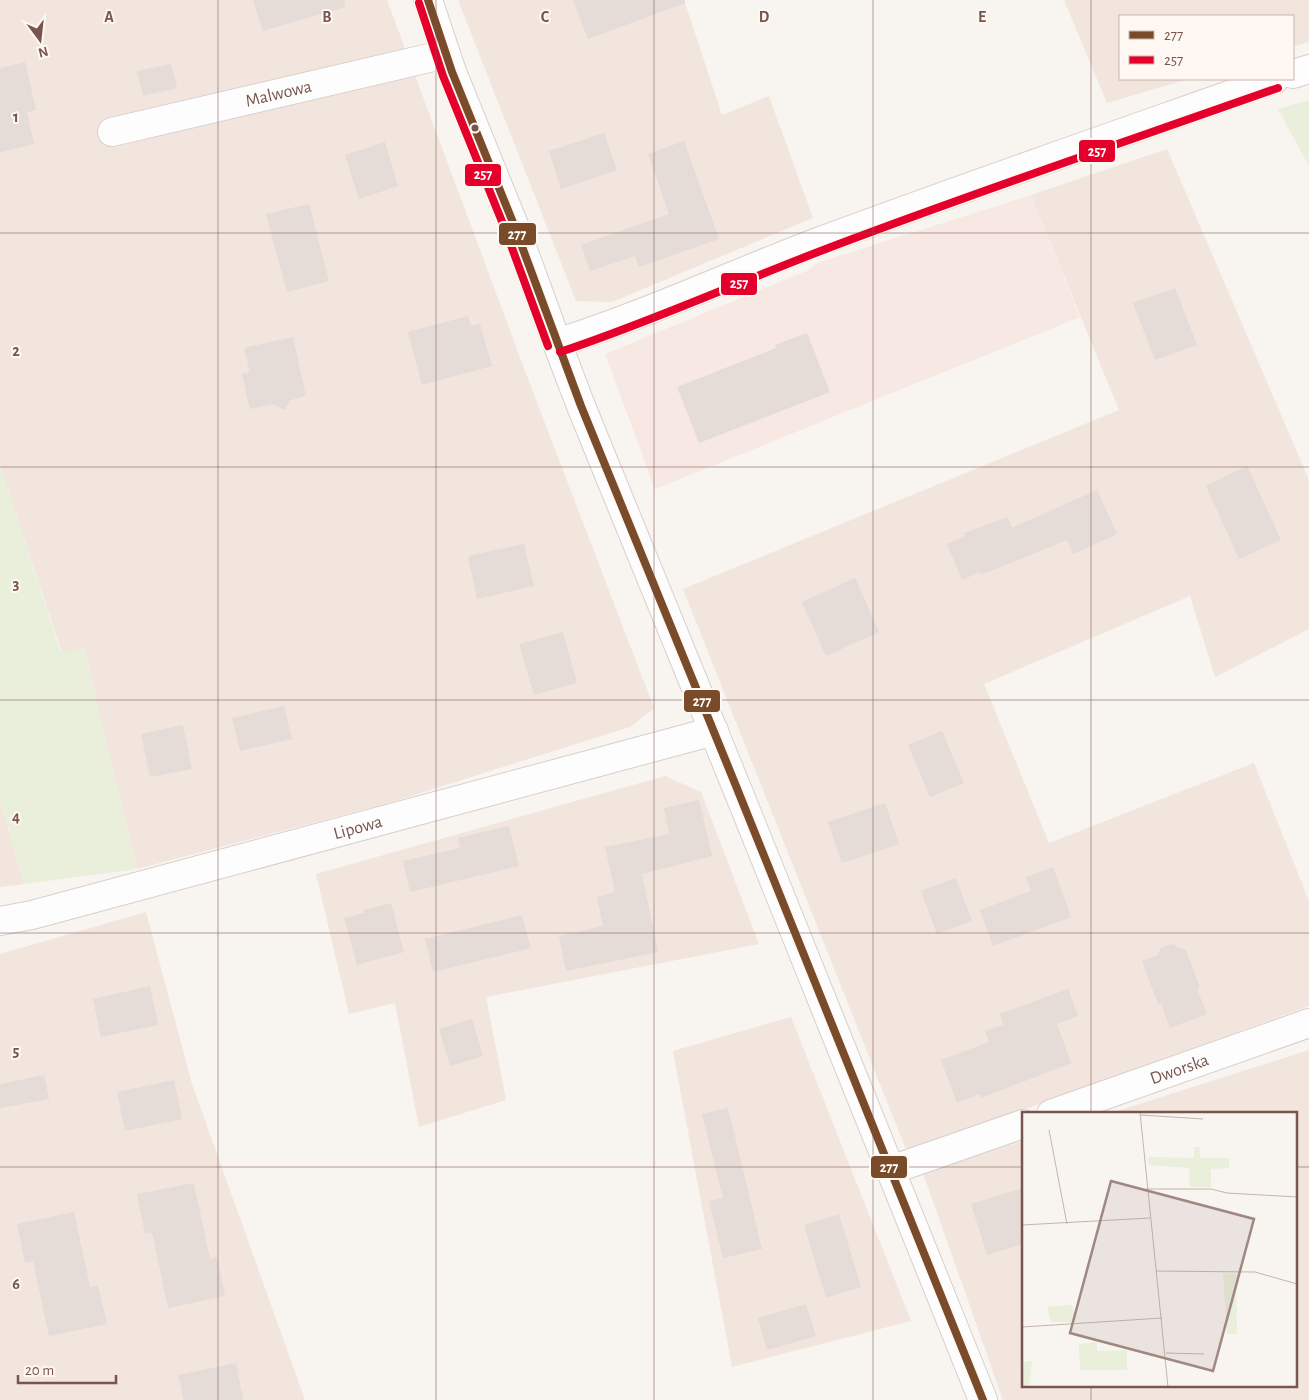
<svg xmlns="http://www.w3.org/2000/svg" width="1309" height="1400" font-family="'Alegreya Sans',sans-serif">
  <style>
    .residential { fill: #f1e5de }
    .commercial { fill: #f7e8e4 }
    .green { fill: #e9efdb }
    .building { fill: #e5dbd7 }
    .lines { fill: none; stroke-linecap: round; stroke-linejoin: round }
    .minor-casing { stroke: #d8cfcc; stroke-width: 30 }
    .minor { stroke: #fefdfd; stroke-width: 28 }
    .bus-1-casing { stroke: #fff7f2; stroke-width: 11 }
    .bus-2-casing { stroke: #fff7f2; stroke-width: 11 }
    .bus-1 { stroke: #7a4b2a; stroke-width: 8 }
    .bus-2 { stroke: #e4002b; stroke-width: 8 }
    .grid { fill: none; stroke: #78554e; stroke-width: 1; stroke-opacity: 0.55 }
    .bus-dot { fill: #78554e; stroke: #fff7f2; stroke-width: 2 }
    .labels { text-anchor: middle; stroke-width: 4; stroke-linejoin: round; paint-order: stroke }
    .street-label { font-size: 18px; fill: #78554e; stroke: #fff7f2 }
    .inset-road { fill: none; stroke: #c5b4af; stroke-width: 1 }
    .view { fill: #a08781; fill-opacity: 0.15; stroke: #a08781; stroke-width: 2.5 }
    .inset-edge { fill: none; stroke: #78554e; stroke-width: 2.5 }
    .grid-label { font-size: 16px; text-anchor: middle; font-weight: bold; fill: #78554e; stroke: #fff7f2; stroke-width: 4; stroke-linejoin: round; paint-order: stroke }
    .line-badge { stroke: #fff7f2; stroke-width: 2 }
    .badge-label { font-size: 14px; text-anchor: middle; font-weight: bold; fill: #fff }
  </style>
  <rect width="100%" height="100%" fill="#f8f4f0"/>
  <g class="residential">
    <polygon points="0,0 387,0 528,379 654,708 630,727 392,802 137,869 84,648 62,653 0,465"/>
    <polygon points="458,0 684,0 722,115 769,96 813,218 612,302 576,301"/>
    <polygon points="1064,0 1309,0 1309,42 1293,47 1293,16 1120,16 1120,79 1188,79 1107,103"/>
    <polygon points="1167,149 1309,480 1309,629 1215,677 1190,596 984,684 1049,843 1254,763 1309,901 1309,1006 907,1152 683,589 1119,410 1031,195"/>
    <polygon points="665,776 701,792 759,944 486,997 506,1100 419,1127 395,1003 349,1014 316,874"/>
    <polygon points="0,801 24,884 0,887"/>
    <polygon points="146,912 192,1084 305,1400 0,1400 0,954"/>
    <polygon points="791,1017 911,1321 732,1367 673,1051"/>
    <polygon points="1309,1050 1309,1400 1003,1400 923,1173 1023,1141 1023,1386 1295,1386 1295,1114 1108,1114"/>
  </g>
  <polygon class="commercial" points="1031,195 1080,317 655,489 605,354 809,270 817,263"/>
  <g class="green">
    <polygon points="1309,100 1309,166 1278,109"/>
    <polygon points="0,465 61,653 84,648 137,869 24,884 0,801"/>
  </g>
  <g class="building">
    <polygon points="253,0 344,0 345,7 263,31"/>
    <polygon points="573,0 685,0 685,3 588,39"/>
    <polygon points="25,62 36,110 27,112 34,144 0,152 0,68"/>
    <polygon points="171,64 177,88 143,96 137,71"/>
    <polygon points="604,133 617,170 561,189 549,151"/>
    <polygon points="684,141 719,239 639,267 635,256 590,271 581,245 669,214 648,154"/>
    <polygon points="385,142 398,186 359,199 345,155"/>
    <polygon points="309,204 329,281 287,292 266,214"/>
    <polygon points="1175,288 1197,345 1155,360 1133,303"/>
    <polygon points="468,316 471,326 480,324 492,366 422,385 408,332"/>
    <polygon points="807,333 830,392 699,443 677,387 776,348 775,345"/>
    <polygon points="293,337 306,396 291,400 284,410 273,404 250,409 242,374 250,372 244,348"/>
    <polygon points="1247,466 1281,540 1239,559 1206,486"/>
    <polygon points="1097,490 1117,534 1073,554 1067,540 981,575 980,572 962,580 947,544 965,536 964,533 1008,517 1012,528"/>
    <polygon points="524,544 534,586 477,599 468,556"/>
    <polygon points="855,578 879,632 826,656 802,602"/>
    <polygon points="563,632 577,683 534,695 519,644"/>
    <polygon points="284,706 292,739 240,751 232,718"/>
    <polygon points="183,725 192,769 150,777 141,734"/>
    <polygon points="942,731 964,783 930,797 908,745"/>
    <polygon points="699,800 712,856 642,874 658,952 566,971 559,936 603,926 597,897 615,892 605,847 669,834 664,808"/>
    <polygon points="885,803 899,844 842,863 828,822"/>
    <polygon points="509,826 519,866 410,892 403,861 460,848 458,838"/>
    <polygon points="1053,867 1071,917 993,946 980,910 1031,891 1026,877"/>
    <polygon points="956,878 972,921 937,934 921,891"/>
    <polygon points="391,903 404,952 357,965 344,918 364,913 364,910"/>
    <polygon points="522,915 531,948 433,972 425,939"/>
    <polygon points="1171,944 1186,950 1200,988 1197,989 1207,1014 1170,1028 1161,1003 1158,1004 1142,961 1158,955 1161,948"/>
    <polygon points="150,986 158,1025 101,1037 93,999"/>
    <polygon points="1068,989 1078,1016 1057,1024 1071,1063 981,1098 980,1094 957,1103 941,1060 989,1042 985,1031 1003,1025 1000,1014"/>
    <polygon points="472,1019 483,1056 450,1066 439,1029"/>
    <polygon points="44,1075 49,1099 0,1108 0,1084"/>
    <polygon points="174,1080 182,1119 125,1131 117,1092"/>
    <polygon points="728,1108 762,1249 723,1258 709,1201 723,1198 702,1114"/>
    <polygon points="194,1183 210,1259 217,1257 225,1296 168,1308 152,1232 145,1234 137,1194"/>
    <polygon points="1023,1188 1023,1244 987,1255 971,1204"/>
    <polygon points="74,1212 90,1287 98,1285 107,1324 49,1336 33,1261 25,1263 17,1224"/>
    <polygon points="839,1214 861,1287 826,1298 804,1225"/>
    <polygon points="806,1304 816,1336 767,1350 758,1318"/>
    <polygon points="236,1363 243,1400 184,1400 178,1375"/>
  </g>
  <g class="lines">
    <g class="minor-casing">
      <g id="minor">
        <polyline points="428,0 452,72 514,225 557,343 581,406 736,786 983,1400"/>
        <polyline points="1293,74 1309,69"/>
        <path id="s1" d="M112,132L446,54"/>
        <path d="M557,343C645,315 729,276 815,243C968,186 1122,133 1275,79"/>
        <path id="s2" d="M0,921L32,915L714,731"/>
        <path id="s3" d="M1051,1114L1309,1023"/>
        <polyline points="891,1170 1023,1124"/>
      </g>
    </g>
    <use href="#minor" class="minor"/>
    <g class="bus-1-casing">
      <polyline id="bus-1" points="428,0 452,72 514,225 581,406 736,786 983,1400"/>
    </g>
    <g class="bus-2-casing">
      <g id="bus-2">
        <polyline points="419,3 443,76 505,229 548,346"/>
        <path d="M560,352C648,323 732,285 818,252C970,194 1125,142 1278,88"/>
      </g>
    </g>
    <use href="#bus-1" class="bus-1"/>
    <use href="#bus-2" class="bus-2"/>
  </g>
  <path class="grid" d="M218,0V1400M436,0V1400M654,0V1400M873,0V1400M1091,0V1114M0,233H1309M0,467H1309M0,700H1309M0,933H1309M0,1167H1023M1295,1167H1309M1091,1386V1400"/>
  <circle class="bus-dot" cx="475" cy="128" r="4.5"/>
  <g class="labels">
    <g class="street-label">
      <text dy="6" stroke="none"><textPath href="#s1" startOffset="171">Malwowa</textPath></text>
      <text dy="6" stroke="none"><textPath href="#s2" startOffset="370">Lipowa</textPath></text>
      <text dy="6" stroke="none"><textPath href="#s3" startOffset="136">Dworska</textPath></text>
    </g>
  </g>
  <g transform="translate(1022 1112)">
    <rect width="275" height="275" fill="#f8f4f0"/>
    <path d="M172,35H178V46H207V56L189,57V75H168L167,56L127,53L126,45L172,46ZM201,161L214,162L215,222H205ZM50,193L54,210H29L25,195ZM75,230V239L105,238V258H58L57,232ZM10,249L7,275H0V250Z" fill="#e9efdb"/>
    <path class="inset-road" d="M118,0L146,275M119,3L181,7M27,18L45,112M124,77H189L205,81L275,85M0,113L128,106M134,159L233,160L275,172M0,215L140,206M144,241L182,242"/>
    <path class="view" d="M89,69L232,107L191,259L48,221Z"/>
    <rect width="275" height="275" class="inset-edge"/>
  </g>
  <g class="grid-label">
    <text x="109" y="22">A</text>
    <text x="327" y="22">B</text>
    <text x="545" y="22">C</text>
    <text x="764" y="22">D</text>
    <text x="982" y="22">E</text>
    <text x="16" y="122">1</text>
    <text x="16" y="356">2</text>
    <text x="16" y="589">3</text>
    <text x="16" y="822">4</text>
    <text x="16" y="1056">5</text>
    <text x="16" y="1289">6</text>
  </g>
  <g class="line-badge">
    <rect x="1078" y="139" width="38" height="24" rx="5" fill="#e4002b"/>
    <rect x="464" y="163" width="38" height="24" rx="5" fill="#e4002b"/>
    <rect x="498" y="222" width="39" height="24" rx="5" fill="#7a4b2a"/>
    <rect x="720" y="272" width="38" height="24" rx="5" fill="#e4002b"/>
    <rect x="683" y="689" width="38" height="24" rx="5" fill="#7a4b2a"/>
    <rect x="870" y="1155" width="38" height="24" rx="5" fill="#7a4b2a"/>
  </g>
  <g class="badge-label">
    <text x="1097" y="156">257</text>
    <text x="483" y="179">257</text>
    <text x="517" y="239">277</text>
    <text x="739" y="288">257</text>
    <text x="702" y="706">277</text>
    <text x="889" y="1172">277</text>
  </g>
  <rect x="1119" y="15" width="175" height="65" fill="#fff7f2" stroke="#c9b6b0"/>
  <rect x="1129" y="31" width="25" height="8" fill="#7a4b2a" stroke="#c9b6b0"/>
  <text x="1164" y="40" font-size="15" fill="#78554e">277</text>
  <rect x="1129" y="56" width="25" height="8" fill="#e4002b" stroke="#c9b6b0"/>
  <text x="1164" y="65" font-size="15" fill="#78554e">257</text>
  <g transform="translate(40 40) rotate(165)" stroke="#fff7f2" stroke-width="4" paint-order="stroke">
  <path d="M0-4L9 19L0 12L-9 19Z" fill="#78554e"/>
  <text y="-8" font-size="14" font-weight="bold" text-anchor="middle" fill="#78554e">N</text>
  </g>
  <path d="M18 1375v8h98v-8" fill="none" stroke="#78554e" stroke-width="2.5"/>
  <text x="25" y="1375" font-size="15" fill="#78554e" stroke="#fff7f2" stroke-width="4" paint-order="stroke">20 m</text>
</svg>
